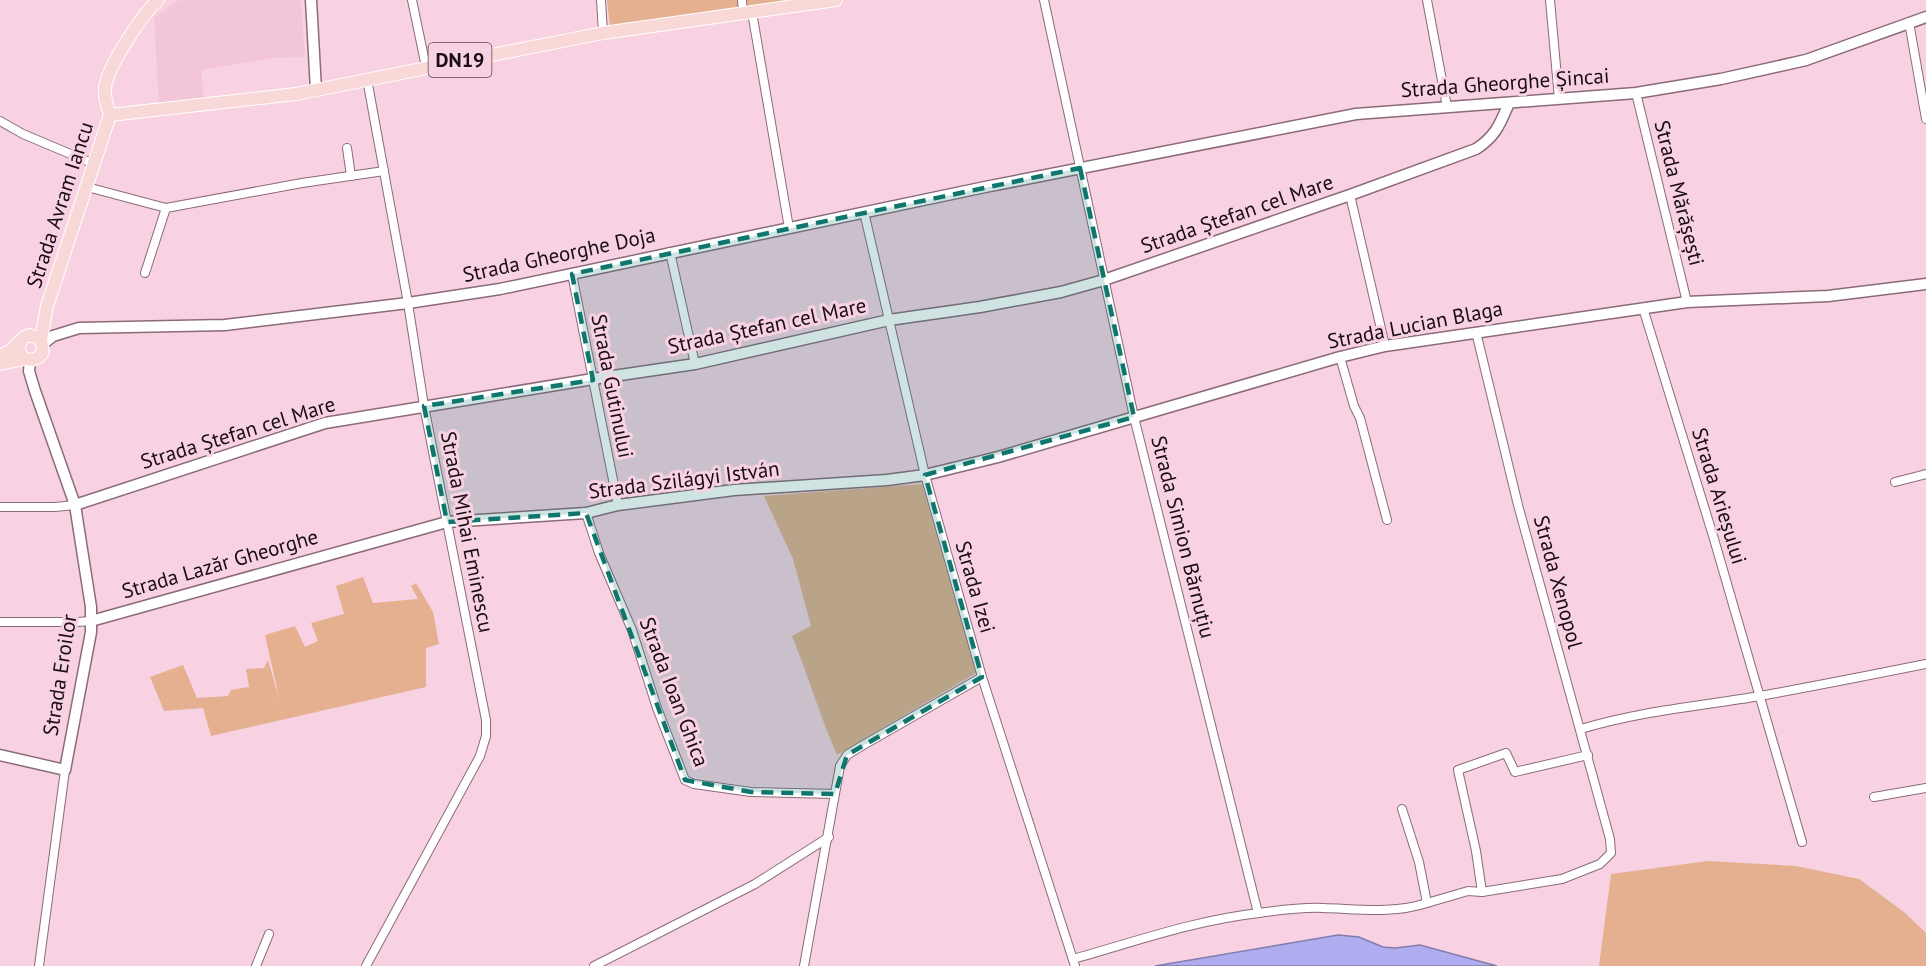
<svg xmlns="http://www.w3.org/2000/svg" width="1926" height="966" font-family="'PT Sans',sans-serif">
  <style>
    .built { fill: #f2c5d9 }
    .green { fill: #e4b090 }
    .water { fill: #afadef; stroke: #827dad; stroke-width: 1.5 }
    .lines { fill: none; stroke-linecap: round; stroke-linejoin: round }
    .street-casing { stroke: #8b6a79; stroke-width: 10 }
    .secondary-casing { stroke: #8b6a79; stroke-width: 13 }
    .primary-casing { stroke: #fff; stroke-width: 14 }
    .street { stroke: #fff; stroke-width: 8 }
    .secondary { stroke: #fff; stroke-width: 10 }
    .primary { stroke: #f9d9d7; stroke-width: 12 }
    .marked { fill: #0f766e; fill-opacity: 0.2; stroke: #0f766e; stroke-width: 4.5; stroke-dasharray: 12 8; stroke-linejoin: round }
    .labels { text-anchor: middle; stroke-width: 6; stroke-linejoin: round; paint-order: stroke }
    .shield { fill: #f8d2e3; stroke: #5c4851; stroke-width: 1.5 }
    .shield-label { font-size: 20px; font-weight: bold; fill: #190d13 }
    .street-label { font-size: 21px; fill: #190d13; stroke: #f8d2e3 }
  </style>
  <rect width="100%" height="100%" fill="#f8d2e3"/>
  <polygon class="built" points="183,0 301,0 305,57 275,58 201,70 204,99 159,103 154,18 177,1"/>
  <g class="green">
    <polygon points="607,0 795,0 722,9 610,27"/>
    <path d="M922,484L976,673L837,755C820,716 808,675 792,636L811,626L793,559L764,496Z"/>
    <polygon points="363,577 373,603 418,599 411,586 416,583 433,612 439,644 426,648 426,687 211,736 203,708 164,711 150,677 183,665 197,698 228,696 231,690 249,687 246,669 264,668 268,660 280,702 265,635 295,626 305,647 318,641 311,623 344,614 336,586"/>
    <polygon points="1708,861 1796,866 1859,879 1904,912 1926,933 1926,966 1599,966 1611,874"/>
  </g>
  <polygon class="water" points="1338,935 1359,937 1383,947 1395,948 1420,945 1497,966 1155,966"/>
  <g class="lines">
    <g class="street-casing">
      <g id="street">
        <polyline points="412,0 426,67"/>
        <polyline points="601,0 603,33"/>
        <polyline points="742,0 743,13"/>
        <polyline points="1044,0 1134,417 1258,913"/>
        <polyline points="1427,0 1447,107"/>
        <polyline points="1550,0 1559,99"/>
        <polyline points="752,12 789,228"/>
        <polyline points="1909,22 1926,119"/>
        <polyline points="1636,93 1687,302"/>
        <polyline points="0,121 23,134 94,164"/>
        <polyline points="347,148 351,176"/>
        <polyline points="87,187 166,208 302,183 384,171"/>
        <polyline points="1350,195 1385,346"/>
        <polyline points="864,212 925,475 982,677 1075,966"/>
        <polyline points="670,252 695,364"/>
        <polyline points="145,273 166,208"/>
        <polyline points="572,274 618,505"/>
        <polyline points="1643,308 1714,539 1802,842"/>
        <polyline points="1340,357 1354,406 1360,418 1387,520"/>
        <polyline points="1895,482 1926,474"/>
        <polyline points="0,507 55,507 75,505"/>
        <polyline points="586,513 599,553 632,630 657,708 685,780 694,784 751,792 835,794"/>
        <polyline points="0,622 77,622 91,621"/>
        <path d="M1581,729C1640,711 1701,706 1760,696C1816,686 1871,675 1926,664"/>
        <polyline points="1874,797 1926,788"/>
        <polyline points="1482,892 1476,851 1458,770 1506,753 1515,772 1588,755"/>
        <polyline points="1427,903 1468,891 1482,892 1562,879 1600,864 1611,853 1610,839 1518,505 1476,332"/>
        <path d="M1073,959C1134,942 1196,920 1259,913C1280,910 1302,907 1323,908C1359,909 1393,914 1427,903L1419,862L1402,809"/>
        <polyline points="39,966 65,770"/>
        <polyline points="256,966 269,934"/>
        <polyline points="366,966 480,756 486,736 486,720 424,406 408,303 367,79"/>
        <polyline points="594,966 755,884 829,837"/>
        <polyline points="804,966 840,766 847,755 860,747 982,677"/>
      </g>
    </g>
    <g class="secondary-casing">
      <g id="secondary">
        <polyline points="311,0 316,90"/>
        <polyline points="43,344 53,336 79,328 225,325 408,303 500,289 985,187 1356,114 1636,93 1721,79 1806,60 1926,17"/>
        <path d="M75,505L325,423L593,379L695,364L889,320L980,307L1061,292L1104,280L1350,195L1476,149C1496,136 1500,124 1509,103"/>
        <polyline points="91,621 447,522 586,513 618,505 734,490 887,480 925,475 998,457 1340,357 1385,346 1687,302 1828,296 1926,284"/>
        <polyline points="0,755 65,770 91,632 91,607 75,505 35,391 29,371 30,360"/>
      </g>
    </g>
    <g class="primary-casing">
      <g id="primary">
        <polyline points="110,115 296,94 603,33 836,0"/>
        <path d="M110,115C107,106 104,97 105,88C107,67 142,15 158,0"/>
        <path d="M41,340L30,335L24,337L18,347L22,357C30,362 38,360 43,352L41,340L47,306L110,115"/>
        <polyline points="0,356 11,350 20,341"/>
        <polyline points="0,364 24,359"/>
      </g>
    </g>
    <use href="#street" class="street"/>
    <use href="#secondary" class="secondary"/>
    <use href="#primary" class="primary"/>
  </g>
  <path class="marked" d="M1080,168L1134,417L925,475L982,677L847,755L835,794L751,792L685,780L586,513L447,522L424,406L593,380L572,274Z"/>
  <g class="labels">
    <rect class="shield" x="428.5" y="43" width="63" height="34" rx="4.5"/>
    <g class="shield-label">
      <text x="460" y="67">DN19</text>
    </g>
    <g class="street-label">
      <text transform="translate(1505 83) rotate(-4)" y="7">Strada Gheorghe Șincai</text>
      <text transform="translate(1679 193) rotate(76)" y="7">Strada Mărășești</text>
      <text transform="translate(60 205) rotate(-72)" y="7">Strada Avram Iancu</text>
      <text transform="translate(1237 214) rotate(-19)" y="7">Strada Ștefan cel Mare</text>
      <text transform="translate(559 255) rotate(-12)" y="7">Strada Gheorghe Doja</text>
      <text transform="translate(1415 325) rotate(-11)" y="7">Strada Lucian Blaga</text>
      <text transform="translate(767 326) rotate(-12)" y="7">Strada Ștefan cel Mare</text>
      <text transform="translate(612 386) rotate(79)" y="7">Strada Gutinului</text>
      <text transform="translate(238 433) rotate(-17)" y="7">Strada Ștefan cel Mare</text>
      <text transform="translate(684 480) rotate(-7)" y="7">Strada Szilágyi István</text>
      <text transform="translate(1719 496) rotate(73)" y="7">Strada Arieșului</text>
      <text transform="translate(467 532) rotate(79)" y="7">Strada Mihai Eminescu</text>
      <text transform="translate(1183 537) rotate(76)" y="7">Strada Simion Bărnuțiu</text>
      <text transform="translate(220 564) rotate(-16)" y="7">Strada Lazăr Gheorghe</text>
      <text transform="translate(1558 582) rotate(75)" y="7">Strada Xenopol</text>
      <text transform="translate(975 587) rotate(74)" y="7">Strada Izei</text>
      <text transform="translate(60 675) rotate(-81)" y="7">Strada Eroilor</text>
      <text transform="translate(674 692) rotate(69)" y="7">Strada Ioan Ghica</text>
    </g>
  </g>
</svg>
